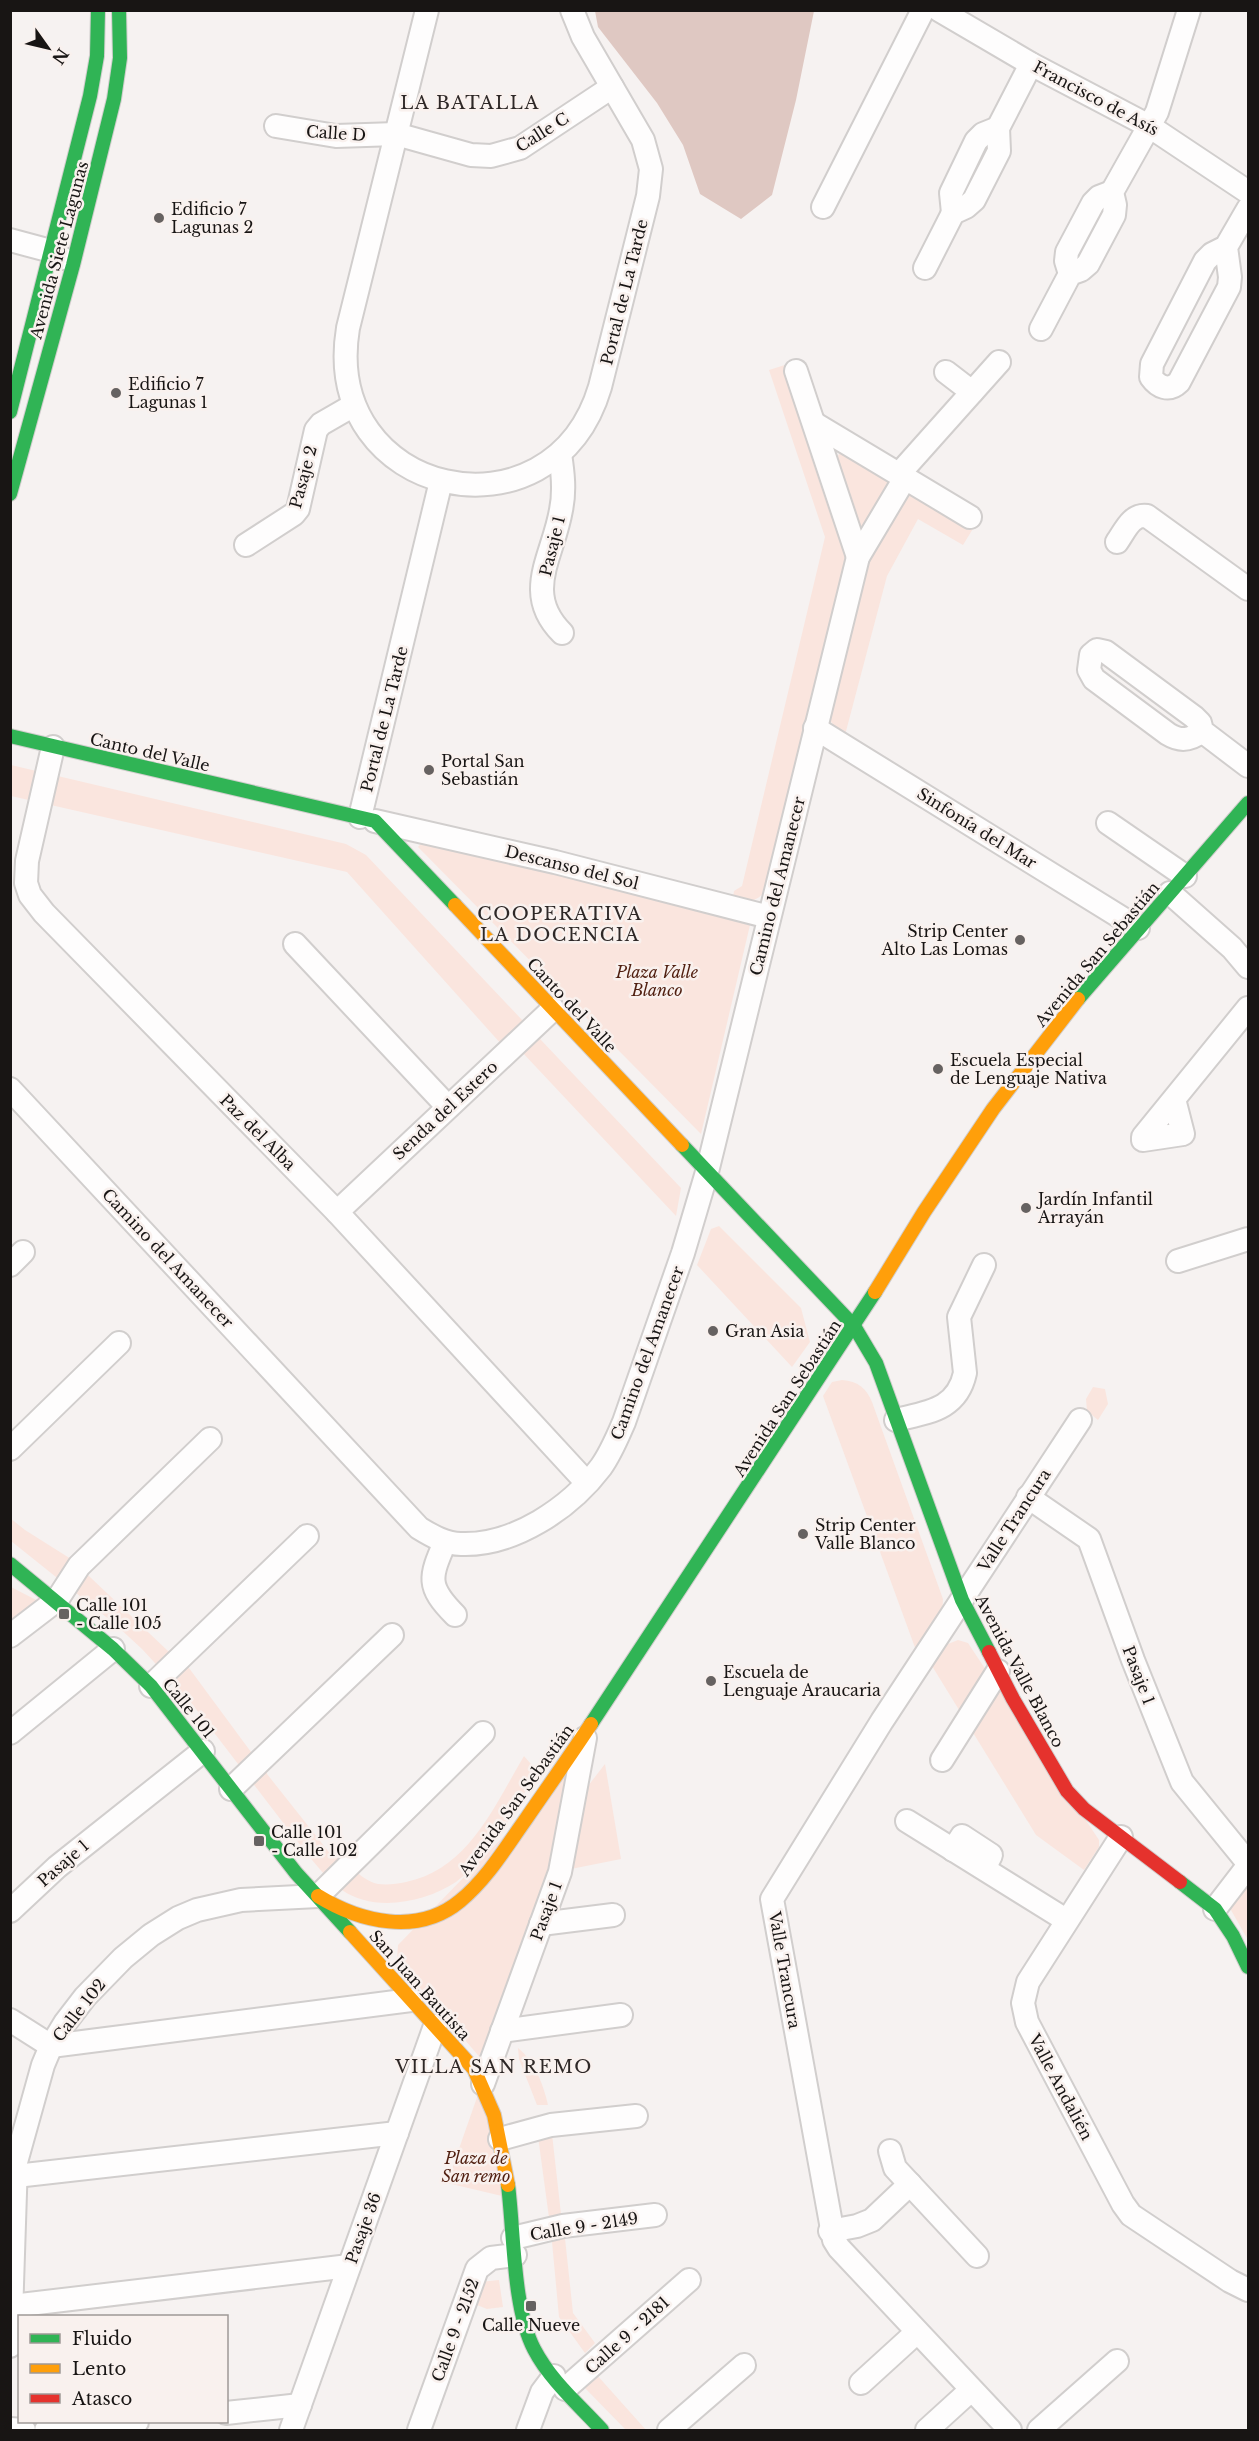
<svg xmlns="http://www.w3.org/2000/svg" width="1259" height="2441" font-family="'Libre Baskerville',serif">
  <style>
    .green { fill: #fae5de }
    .forest { fill: #dfc8c2 }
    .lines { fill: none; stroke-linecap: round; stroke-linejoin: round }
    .street-casing { stroke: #d1cecd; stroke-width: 26 }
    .fast-casing { stroke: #d1cecd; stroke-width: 16 }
    .slow-casing { stroke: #d1cecd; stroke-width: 16 }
    .jam-casing { stroke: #d1cecd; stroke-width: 16 }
    .street { stroke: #fefdfd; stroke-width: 22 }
    .fast { stroke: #30b455; stroke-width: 14 }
    .slow { stroke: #ff9f0a; stroke-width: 14 }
    .jam { stroke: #e5322d; stroke-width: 14 }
    .poi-dot { fill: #666261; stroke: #f9f1ee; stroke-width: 2 }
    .labels { text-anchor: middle; stroke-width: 5; stroke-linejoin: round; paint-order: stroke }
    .street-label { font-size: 16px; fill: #181514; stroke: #f9f1ee }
    .poi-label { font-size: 16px; fill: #181514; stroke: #f9f1ee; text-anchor: start }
    .park-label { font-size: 16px; font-style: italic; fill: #501f10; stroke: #f9f1ee }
    .neighbourhood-label { font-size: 18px; letter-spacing: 1.5px; fill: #2e2827; stroke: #f9f1ee }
  </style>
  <rect width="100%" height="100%" fill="#f6f2f1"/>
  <g class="green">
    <path d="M788,364L851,547L766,889C757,904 748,901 733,898L734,891L742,886L825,537L769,370Z"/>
    <polygon points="841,452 893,479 861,540 836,458"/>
    <polygon points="911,493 974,527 963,545 918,519 887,576 845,735 836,729 830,720 868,563"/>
    <polygon points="11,765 346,844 366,855 681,1188 676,1216 521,1051 502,1045 347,872 11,796"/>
    <polygon points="424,840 750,925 701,1134 418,847"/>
    <polygon points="719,1226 801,1308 810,1342 792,1367 697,1265 711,1229"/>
    <path d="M842,1380C858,1381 866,1388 872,1402L943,1599L942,1614L917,1653L823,1396L832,1382Z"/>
    <polygon points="1093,1387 1105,1389 1108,1404 1098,1420 1087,1411 1086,1399"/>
    <path d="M10,1518L25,1530L71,1559L168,1651L175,1650L190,1665L189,1668L251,1752L255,1753L267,1769V1774L332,1856C349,1859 357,1879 378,1884C387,1885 397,1884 406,1882C468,1870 495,1805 524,1756L537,1771C520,1800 503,1835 480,1860C473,1867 464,1876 456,1882C426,1902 374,1913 342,1890C327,1879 316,1865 304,1850L189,1700L142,1649L116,1625L11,1541Z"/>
    <polygon points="11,1587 42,1603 11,1628"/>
    <polygon points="958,1640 968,1643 1099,1840 1099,1847 1084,1870 1036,1835 932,1666 948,1644"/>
    <polygon points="575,1763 563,1837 483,2061 397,1961 398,1945"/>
    <polygon points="605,1764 621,1859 571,1869 588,1786"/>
    <polygon points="1248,1876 1248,1940 1231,1910 1230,1900"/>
    <path d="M518,2048C535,2062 543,2084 548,2105H537L519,2059Z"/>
    <polygon points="481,2086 502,2196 447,2183"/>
    <polygon points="551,2125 562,2223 550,2225 537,2129"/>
    <polygon points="564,2229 573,2313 595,2343 585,2353 559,2317 551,2231"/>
    <polygon points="499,2280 503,2307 487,2309 472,2303 480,2282"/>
    <polygon points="596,2374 646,2430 626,2430 584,2387"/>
  </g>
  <polygon class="forest" points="595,11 814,11 796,100 772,195 741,219 700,194 683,145 657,103 598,27"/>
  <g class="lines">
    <g class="street-casing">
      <g id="street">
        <path d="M427,10L348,328C320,497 552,548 600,387L648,196L651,169L643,140L583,37L572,10"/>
        <polyline points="939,10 1031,64 1149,126 1248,192"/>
        <polyline points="276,126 336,136 396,134 471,155 491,156 520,148 612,87"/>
        <polyline points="823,207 923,10"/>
        <polyline points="953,213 951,193 976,141 983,134 998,128"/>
        <polyline points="10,240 51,251 62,258"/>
        <path d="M1226,247L1230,277L1229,287L1179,382C1169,392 1158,387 1151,377L1152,364L1205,261L1212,254L1226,247L1248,209"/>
        <polyline points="925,268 953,213 966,207 974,200 999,151 998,128 1031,64"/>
        <polyline points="1070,274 1066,261 1067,252 1093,203 1099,197 1112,192"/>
        <polyline points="1041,329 1070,274 1081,270 1088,264 1114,215 1115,205 1112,192 1157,112 1189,10"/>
        <polyline points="796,371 858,557"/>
        <polyline points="946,372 972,392"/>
        <polyline points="815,424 970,517"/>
        <path d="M560,454C563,473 565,491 561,510C553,557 522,593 562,633"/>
        <polyline points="899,474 999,362"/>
        <path d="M1117,542C1125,531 1131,514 1147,516L1248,589"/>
        <polyline points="246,545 294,514 298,509 316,430 321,424 354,405"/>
        <polyline points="815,728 1138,928"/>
        <path d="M1202,731C1191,740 1181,742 1168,734L1094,679L1089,670L1091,655L1097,650L1106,652L1194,717L1200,723L1202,731L1248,766"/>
        <polyline points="53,747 27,861 26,883 30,895 44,913 337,1212 587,1483"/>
        <polyline points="360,817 441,481"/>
        <polyline points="375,821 555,862 769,917"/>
        <polyline points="1108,823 1185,876"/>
        <polyline points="1170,893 1232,948 1248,967"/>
        <polyline points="295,944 448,1107"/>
        <path d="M10,1089L419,1528C432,1536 446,1544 461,1544C514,1546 570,1508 601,1467C611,1453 617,1438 624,1422L683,1253L707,1172L858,557L905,478"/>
        <polyline points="1174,1099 1183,1134 1143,1140 1143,1137 1248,1008"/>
        <polyline points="337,1212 553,1009"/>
        <polyline points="1178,1261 1248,1239"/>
        <polyline points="10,1265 23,1252"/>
        <path d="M896,1420C928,1412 957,1410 965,1373L959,1317L984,1265"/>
        <polyline points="10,1449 119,1343"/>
        <polyline points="1028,1497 1089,1539 1133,1660 1182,1782 1248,1863"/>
        <path d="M445,1542C430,1577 426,1586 455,1615"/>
        <polyline points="10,1636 57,1600 79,1566 210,1439"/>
        <polyline points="151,1686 307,1536"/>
        <polyline points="10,1733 113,1649"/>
        <polyline points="942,1760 998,1671"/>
        <polyline points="231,1789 392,1635"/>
        <polyline points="907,1821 1066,1920"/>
        <polyline points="1121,1837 1028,1982 1023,2003 1027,2022 1123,2204 1131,2215 1230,2281 1248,2290"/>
        <polyline points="953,1850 962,1836 991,1855 988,1861"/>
        <polyline points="1215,1909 1248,1866"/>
        <polyline points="10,1911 57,1867 203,1751"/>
        <polyline points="541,1924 613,1915"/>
        <polyline points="10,2020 51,2046 411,2000"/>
        <polyline points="502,2031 621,2015"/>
        <polyline points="483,2084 560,1872 585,1738"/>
        <polyline points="500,2139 551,2125 636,2116"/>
        <polyline points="890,2151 895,2168 977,2256"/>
        <polyline points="16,2176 397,2133"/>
        <polyline points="830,2231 857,2226 872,2220 910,2184"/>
        <polyline points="513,2238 563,2226 655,2215"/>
        <polyline points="12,2306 349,2266"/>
        <polyline points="10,2346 16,2162 43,2065 51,2046 65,2023 85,1997 123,1958 151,1935 178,1918 197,1910 241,1900 318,1896 483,1733"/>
        <polyline points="861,2383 917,2332"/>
        <polyline points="565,2389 689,2280"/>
        <polyline points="226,2413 300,2405"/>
        <polyline points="10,2429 24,2430"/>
        <polyline points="46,2430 137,2422"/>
        <polyline points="291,2430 435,2026"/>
        <polyline points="419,2430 477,2269 491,2258 515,2255"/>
        <polyline points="528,2430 542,2392 554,2376"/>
        <polyline points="669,2430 744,2365"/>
        <polyline points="927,2430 971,2390"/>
        <polyline points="1010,2430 839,2248 834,2240 772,1899 882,1721 1080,1420"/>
        <polyline points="1039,2430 1117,2361"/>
      </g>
    </g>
    <g class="fast-casing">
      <g id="fast">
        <polyline points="10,412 90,96 97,56 98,10"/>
        <polyline points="10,494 73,265 114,99 120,58 119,10"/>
        <polyline points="10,736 375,821 455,905"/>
        <polyline points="1078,999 1248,803"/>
        <polyline points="682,1145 854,1326 876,1363 962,1600 989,1652"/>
        <polyline points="10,1564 113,1649 151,1686 296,1873 350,1932"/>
        <polyline points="591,1724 875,1292"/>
        <polyline points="1180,1882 1215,1909 1233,1936 1248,1967"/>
        <path d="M508,2185C514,2232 513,2309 534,2349C550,2380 578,2404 602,2430"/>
      </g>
    </g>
    <g class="slow-casing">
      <g id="slow">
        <polyline points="455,905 682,1145"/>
        <polyline points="875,1292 924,1212 993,1109 1078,999"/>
        <path d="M318,1896C360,1922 418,1936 460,1901C487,1879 506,1847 526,1819C548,1787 570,1756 591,1724"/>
        <polyline points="350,1932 474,2069 494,2115 508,2185"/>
      </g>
    </g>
    <g class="jam-casing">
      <polyline id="jam" points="989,1652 1013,1699 1067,1791 1084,1809 1180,1882"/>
    </g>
    <use href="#street" class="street"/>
    <use href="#fast" class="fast"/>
    <use href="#slow" class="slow"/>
    <use href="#jam" class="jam"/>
  </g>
  <g class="poi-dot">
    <circle cx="159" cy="218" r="6"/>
    <circle cx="116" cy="393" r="6"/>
    <circle cx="429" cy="770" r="6"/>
    <circle cx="1020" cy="940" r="6"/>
    <circle cx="938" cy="1069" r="6"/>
    <circle cx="1026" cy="1208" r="6"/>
    <circle cx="713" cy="1331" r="6"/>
    <circle cx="803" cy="1534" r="6"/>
    <rect x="58" y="1608" width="12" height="12" rx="3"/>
    <circle cx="711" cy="1681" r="6"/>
    <rect x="253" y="1835" width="12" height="12" rx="3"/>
    <rect x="525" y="2300" width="12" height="12" rx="3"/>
  </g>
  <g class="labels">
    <g class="street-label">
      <text transform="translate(1096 98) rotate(28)" y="6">Francisco de Asís</text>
      <text transform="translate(542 132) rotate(-32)" y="6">Calle C</text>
      <text transform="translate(336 133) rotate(4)" y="6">Calle D</text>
      <text transform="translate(59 250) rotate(-75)" y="6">Avenida Siete Lagunas</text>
      <text transform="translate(624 292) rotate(-76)" y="6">Portal de La Tarde</text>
      <text transform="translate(303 477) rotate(-75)" y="6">Pasaje 2</text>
      <text transform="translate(552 546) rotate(-76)" y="6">Pasaje 1</text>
      <text transform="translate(384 719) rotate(-76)" y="6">Portal de La Tarde</text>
      <text transform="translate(150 752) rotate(13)" y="6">Canto del Valle</text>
      <text transform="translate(977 828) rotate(32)" y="6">Sinfonía del Mar</text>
      <text transform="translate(572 867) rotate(14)" y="6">Descanso del Sol</text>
      <text transform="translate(777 886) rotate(-76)" y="6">Camino del Amanecer</text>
      <text transform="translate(1097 954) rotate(-50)" y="6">Avenida San Sebastián</text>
      <text transform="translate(572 1005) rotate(47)" y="6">Canto del Valle</text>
      <text transform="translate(445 1110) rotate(-43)" y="6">Senda del Estero</text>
      <text transform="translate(258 1132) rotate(45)" y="6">Paz del Alba</text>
      <text transform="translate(168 1258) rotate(47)" y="6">Camino del Amanecer</text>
      <text transform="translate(647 1353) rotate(-70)" y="6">Camino del Amanecer</text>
      <text transform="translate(787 1398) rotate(-57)" y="6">Avenida San Sebastián</text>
      <text transform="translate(1014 1520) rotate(-57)" y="6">Valle Trancura</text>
      <text transform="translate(1020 1671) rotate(62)" y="6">Avenida Valle Blanco</text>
      <text transform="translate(1139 1675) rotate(69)" y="6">Pasaje 1</text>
      <text transform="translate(189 1708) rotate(51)" y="6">Calle 101</text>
      <text transform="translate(516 1800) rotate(-54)" y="6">Avenida San Sebastián</text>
      <text transform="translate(63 1863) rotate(-41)" y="6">Pasaje 1</text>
      <text transform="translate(546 1911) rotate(-70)" y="6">Pasaje 1</text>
      <text transform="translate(785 1970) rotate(80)" y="6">Valle Trancura</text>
      <text transform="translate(420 1985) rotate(48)" y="6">San Juan Bautista</text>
      <text transform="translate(79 2010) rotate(-52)" y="6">Calle 102</text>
      <text transform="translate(1061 2087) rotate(62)" y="6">Valle Andalién</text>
      <text transform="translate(584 2226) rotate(-9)" y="6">Calle 9 - 2149</text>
      <text transform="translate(363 2228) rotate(-70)" y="6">Pasaje 36</text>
      <text transform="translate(455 2330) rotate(-70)" y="6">Calle 9 - 2152</text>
      <text transform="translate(627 2335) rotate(-42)" y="6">Calle 9 - 2181</text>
    </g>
    <g class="poi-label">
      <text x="171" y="215">Edificio 7<tspan x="171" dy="18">Lagunas 2</tspan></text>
      <text x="128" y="390">Edificio 7<tspan x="128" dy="18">Lagunas 1</tspan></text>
      <text x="441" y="767">Portal San<tspan x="441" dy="18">Sebastián</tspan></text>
      <text x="1008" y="937" text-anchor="end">Strip Center<tspan x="1008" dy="18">Alto Las Lomas</tspan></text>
      <text x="950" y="1066">Escuela Especial<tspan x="950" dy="18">de Lenguaje Nativa</tspan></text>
      <text x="1038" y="1205">Jardín Infantil<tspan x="1038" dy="18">Arrayán</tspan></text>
      <text x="725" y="1337">Gran Asia</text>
      <text x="815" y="1531">Strip Center<tspan x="815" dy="18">Valle Blanco</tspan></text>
      <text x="76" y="1611">Calle 101<tspan x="76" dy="18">- Calle 105</tspan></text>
      <text x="723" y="1678">Escuela de<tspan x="723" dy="18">Lenguaje Araucaria</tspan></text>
      <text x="271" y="1838">Calle 101<tspan x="271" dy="18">- Calle 102</tspan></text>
      <text x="531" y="2331" text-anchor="middle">Calle Nueve</text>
    </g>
    <g class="park-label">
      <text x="657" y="978">Plaza Valle<tspan x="657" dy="18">Blanco</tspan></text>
      <text x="476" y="2164">Plaza de<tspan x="476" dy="18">San remo</tspan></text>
    </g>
    <g class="neighbourhood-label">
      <text x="470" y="109">LA BATALLA</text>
      <text x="560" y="920">COOPERATIVA<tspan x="560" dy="21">LA DOCENCIA</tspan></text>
      <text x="494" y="2073">VILLA SAN REMO</text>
    </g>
  </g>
  <rect width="1259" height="2441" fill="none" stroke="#181514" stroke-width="24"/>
  <rect x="18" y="2315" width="210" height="108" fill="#f9f1ee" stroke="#9f9997" stroke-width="1.5"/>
  <rect x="30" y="2334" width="30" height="9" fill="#30b455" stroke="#9f9997" stroke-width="1.5"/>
  <text x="72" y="2345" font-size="18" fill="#181514">Fluido</text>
  <rect x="30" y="2364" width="30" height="9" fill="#ff9f0a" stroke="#9f9997" stroke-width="1.5"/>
  <text x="72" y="2375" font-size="18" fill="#181514">Lento</text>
  <rect x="30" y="2394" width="30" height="9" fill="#e5322d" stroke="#9f9997" stroke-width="1.5"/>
  <text x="72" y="2405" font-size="18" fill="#181514">Atasco</text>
  <g transform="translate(48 48) rotate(124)" stroke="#f9f1ee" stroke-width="4.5" paint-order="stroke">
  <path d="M0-4.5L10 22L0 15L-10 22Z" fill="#181514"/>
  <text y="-9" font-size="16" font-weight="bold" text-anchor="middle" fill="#181514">N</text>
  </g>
</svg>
